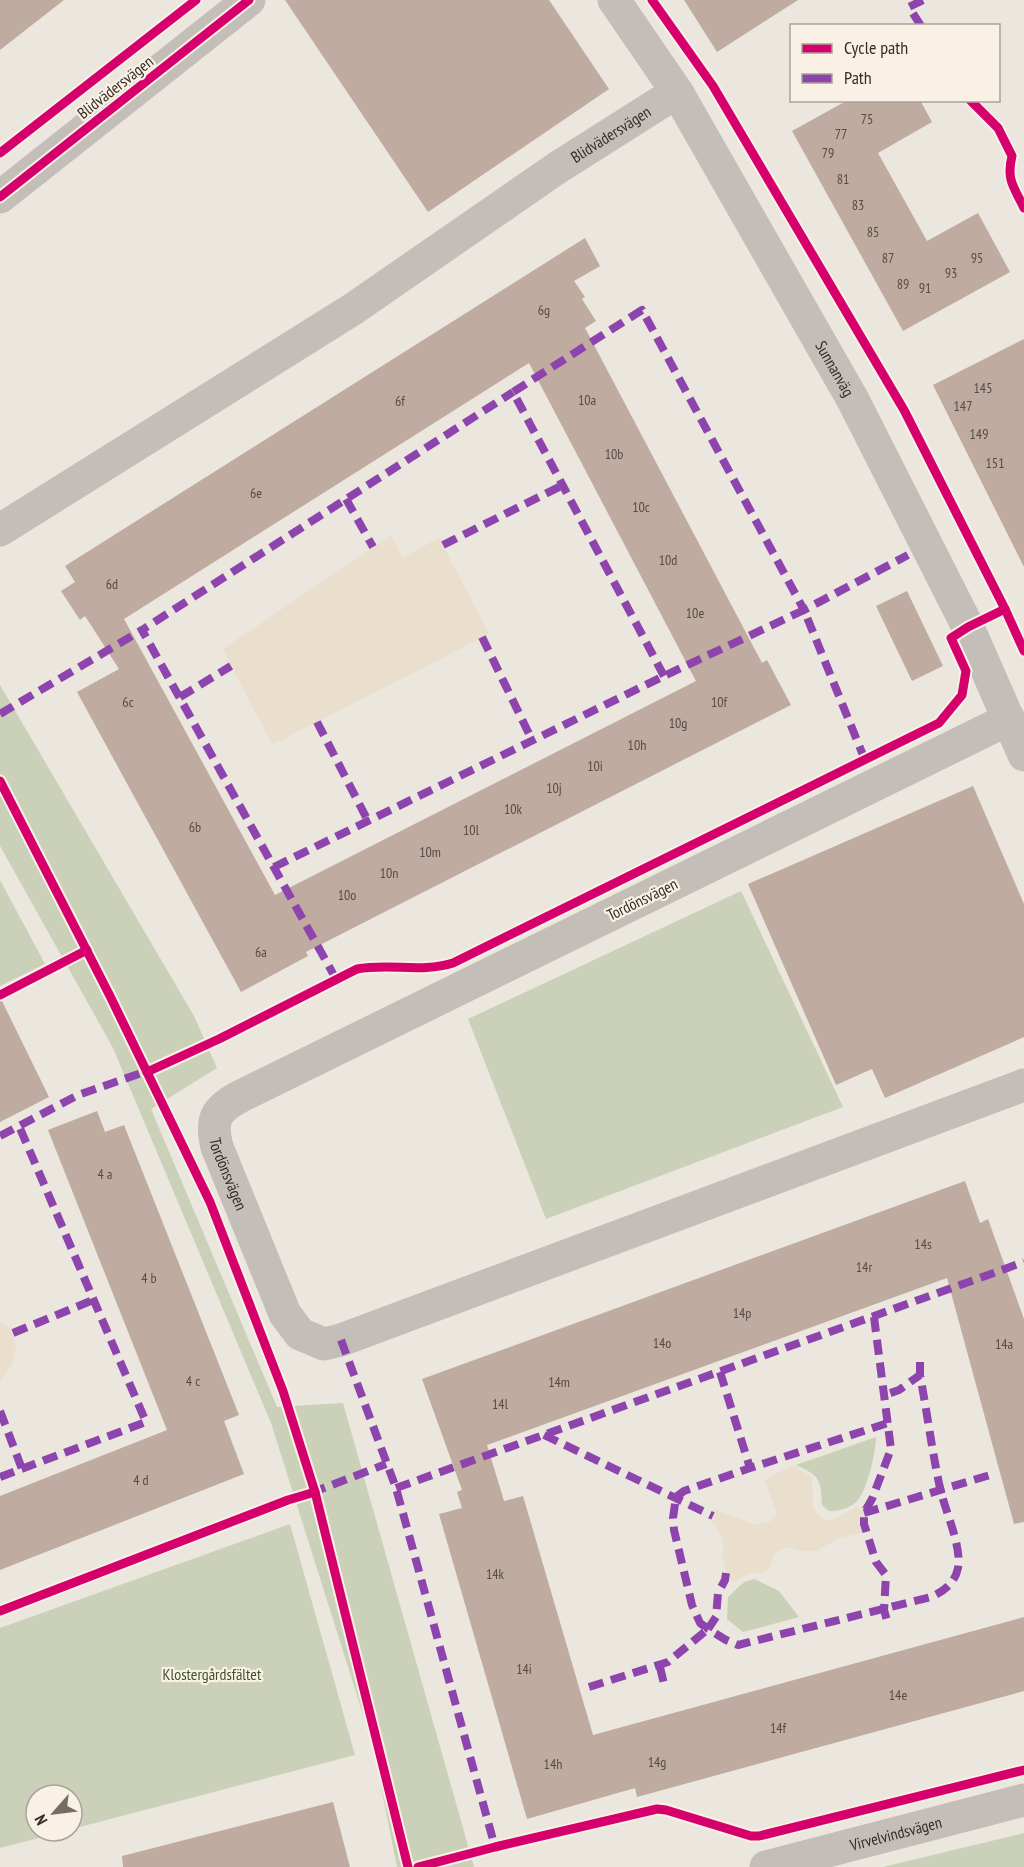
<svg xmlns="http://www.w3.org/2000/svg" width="1024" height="1867" font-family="'PT Sans Narrow',sans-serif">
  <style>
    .green { fill: #cbd1b8 }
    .plaza { fill: #eadfcd }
    .building { fill: #bfaba0; fill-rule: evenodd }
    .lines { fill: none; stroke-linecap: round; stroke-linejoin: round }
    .minor { stroke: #c4beb8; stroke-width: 33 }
    .quiet { stroke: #8e44ad; stroke-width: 8; stroke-dasharray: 15 8; stroke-linecap: butt }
    .cycleway-casing { stroke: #f9f1e5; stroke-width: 13 }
    .cycleway { stroke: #d6006c; stroke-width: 9 }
    .labels { text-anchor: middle; stroke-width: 4.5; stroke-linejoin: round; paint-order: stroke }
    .number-label { font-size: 14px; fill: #574c44 }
    .street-label { font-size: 16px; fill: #342c26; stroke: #f9f1e5 }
    .park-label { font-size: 16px; fill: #41532a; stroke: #f9f1e5 }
  </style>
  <rect width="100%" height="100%" fill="#ebe6de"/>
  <g class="green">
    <polygon points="0,685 194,1016 217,1068 151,1109 277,1407 343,1403 474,1867 397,1867 373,1746 271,1423 113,1048 0,846"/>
    <polygon points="0,880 45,964 0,986"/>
    <polygon points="741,891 843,1107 546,1219 468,1019"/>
    <path d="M876,1437C876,1452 867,1492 856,1502C848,1509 839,1511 829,1511L822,1505C821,1479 820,1476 796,1465Z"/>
    <polygon points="290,1524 355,1755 72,1829 72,1795 36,1795 36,1831 66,1831 0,1848 0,1628"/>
    <polygon points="754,1579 779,1591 799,1617 743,1632 727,1619 728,1597 744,1582"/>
    <polygon points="1024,1833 1024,1867 883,1867"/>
  </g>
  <g class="plaza">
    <polygon points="391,535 402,558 439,538 489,634 272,745 223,649"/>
    <polygon points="0,1323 5,1324 13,1333 16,1347 11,1366 0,1382"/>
    <polygon points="792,1465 812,1477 813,1508 821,1517 830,1521 857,1507 864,1513 866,1532 839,1538 817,1551 801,1551 787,1547 774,1554 769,1570 761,1574 753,1572 732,1582 726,1573 722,1558 724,1553 722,1540 718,1529 711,1522 714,1509 755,1525 771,1521 777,1515 765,1480"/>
  </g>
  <g class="building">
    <polygon points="0,0 64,0 0,50"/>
    <polygon points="285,0 549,0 609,89 428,212"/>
    <polygon points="684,0 798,0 717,52"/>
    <polygon points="848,100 920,100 932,122 878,153 927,241 978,213 1010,272 903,331 792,131"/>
    <path d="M585,238L600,266L574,281L585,297L582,299L596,321L585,328L762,663L767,660L791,705L306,952L308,956L241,992L77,692L119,669L85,616L80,620L61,591L75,582L65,566ZM529,363L696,681L275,895L124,619Z"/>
    <polygon points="1024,339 1024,567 933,385"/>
    <polygon points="907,591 943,666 912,681 876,606"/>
    <polygon points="973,786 1024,904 1024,1037 885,1098 872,1069 836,1085 748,884"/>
    <polygon points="0,997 49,1097 0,1122"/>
    <polygon points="97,1111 105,1132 124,1125 239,1415 224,1421 244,1474 0,1570 0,1496 167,1430 48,1130"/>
    <polygon points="965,1181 980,1223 988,1219 1024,1319 1024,1522 1014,1524 947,1278 487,1445 504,1501 523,1496 593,1735 1024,1617 1024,1691 637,1797 635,1788 527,1819 439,1514 462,1508 457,1492 462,1490 422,1379"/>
    <polygon points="333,1802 350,1867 123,1867 122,1856"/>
  </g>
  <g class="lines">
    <g class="minor">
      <path id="s1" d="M614,0L677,92L853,400L968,627L1024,755"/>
      <polyline points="0,197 249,0"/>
      <path id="s2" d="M0,530L353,309L557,168L677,92"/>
      <path id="s3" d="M1009,719L241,1096C216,1109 210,1119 217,1147L285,1314L300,1334L324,1344L341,1340L416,1312L1024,1085"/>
      <path id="s4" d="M766,1867L1024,1800"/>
    </g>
    <g class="quiet">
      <polyline points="921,26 909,7 923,0"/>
      <polyline points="346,499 373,547"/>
      <polyline points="443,545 563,485"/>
      <polyline points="482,637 532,740"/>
      <polyline points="664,676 513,392 642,310 804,610 908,555"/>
      <polyline points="180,697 231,666"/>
      <polyline points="0,714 142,630"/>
      <polyline points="317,722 368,821"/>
      <polyline points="274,867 664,676 804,610 865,760"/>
      <polyline points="336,979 142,630 513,392"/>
      <polyline points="0,1136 78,1095 150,1070"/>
      <polyline points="874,1317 891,1449 872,1499 864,1513 864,1524 876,1562 886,1575 884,1610 888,1624"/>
      <polyline points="13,1333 93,1300"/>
      <polyline points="341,1340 396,1488 495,1847"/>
      <polyline points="920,1362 920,1375"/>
      <polyline points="720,1372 750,1468"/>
      <polyline points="0,1411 22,1469"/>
      <polyline points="544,1435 713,1516"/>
      <polyline points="0,1477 146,1422 19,1126"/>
      <polyline points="396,1488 1024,1262"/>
      <polyline points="311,1493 386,1464"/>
      <polyline points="864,1513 990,1475"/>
      <path d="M726,1573L725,1580L718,1593L716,1617L708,1629L726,1640L738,1645L931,1597C944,1591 955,1583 958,1568C962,1546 945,1511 940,1488C932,1451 927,1412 920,1375L899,1390L885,1395"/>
      <polyline points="660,1667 664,1684"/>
      <polyline points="589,1687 668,1662 708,1629 700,1623 692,1605 674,1530 673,1518 676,1497 684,1491 750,1468 888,1423"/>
    </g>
    <g class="cycleway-casing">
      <g id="cycleway">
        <polyline points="652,0 713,86 904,410 1005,609 1024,651"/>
        <path d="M970,100L998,128L1012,156C1006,180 1014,187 1024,208"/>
        <polyline points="0,153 196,0"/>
        <polyline points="0,197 249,0"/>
        <polyline points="0,781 110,996 210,1202 283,1391 315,1492 408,1867"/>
        <polyline points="0,995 87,950"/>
        <path d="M147,1072L219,1039L357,969C389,963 422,973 453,963L939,723L962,695L966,671L951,638L968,627L1005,609"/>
        <polyline points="0,1611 288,1500 315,1492"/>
        <polyline points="418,1867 495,1847 657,1809 666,1810 751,1836 759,1836 1024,1770"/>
      </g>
    </g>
    <use href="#cycleway" class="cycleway"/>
  </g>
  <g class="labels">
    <g class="number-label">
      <text x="867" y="124">75</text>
      <text x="841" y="139">77</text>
      <text x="828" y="158">79</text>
      <text x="843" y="184">81</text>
      <text x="858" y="210">83</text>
      <text x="873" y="237">85</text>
      <text x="888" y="263">87</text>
      <text x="977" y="263">95</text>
      <text x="951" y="278">93</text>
      <text x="903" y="289">89</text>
      <text x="925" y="293">91</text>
      <text x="544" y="315">6g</text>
      <text x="983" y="393">145</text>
      <text x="587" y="405">10a</text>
      <text x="400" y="406">6f</text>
      <text x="963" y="411">147</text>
      <text x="979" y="439">149</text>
      <text x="614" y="459">10b</text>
      <text x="995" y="468">151</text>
      <text x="256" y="498">6e</text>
      <text x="641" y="512">10c</text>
      <text x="668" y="565">10d</text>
      <text x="112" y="589">6d</text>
      <text x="695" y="618">10e</text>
      <text x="128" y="707">6c</text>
      <text x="719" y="707">10f</text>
      <text x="678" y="728">10g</text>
      <text x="637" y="750">10h</text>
      <text x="595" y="771">10i</text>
      <text x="554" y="793">10j</text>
      <text x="513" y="814">10k</text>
      <text x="195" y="832">6b</text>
      <text x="471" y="835">10l</text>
      <text x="430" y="857">10m</text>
      <text x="389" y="878">10n</text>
      <text x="347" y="900">10o</text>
      <text x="261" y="957">6a</text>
      <text x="105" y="1179">4 a</text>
      <text x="923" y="1249">14s</text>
      <text x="864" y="1272">14r</text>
      <text x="149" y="1283">4 b</text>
      <text x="742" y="1318">14p</text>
      <text x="662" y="1348">14o</text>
      <text x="1004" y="1349">14a</text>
      <text x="193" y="1386">4 c</text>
      <text x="559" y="1387">14m</text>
      <text x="500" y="1409">14l</text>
      <text x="141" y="1485">4 d</text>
      <text x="495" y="1579">14k</text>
      <text x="524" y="1674">14i</text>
      <text x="898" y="1700">14e</text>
      <text x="778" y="1733">14f</text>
      <text x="657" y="1767">14g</text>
      <text x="553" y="1769">14h</text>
    </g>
    <g class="street-label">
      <text transform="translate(115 87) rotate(-38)" y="6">Blidvädersvägen</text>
      <text dy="6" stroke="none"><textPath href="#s2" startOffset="728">Blidvädersvägen</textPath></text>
      <text dy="6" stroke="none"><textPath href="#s1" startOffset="430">Sunnanväg</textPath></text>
      <text transform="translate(642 899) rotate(-26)" y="6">Tordönsvägen</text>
      <text dy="6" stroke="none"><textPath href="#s3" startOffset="948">Tordönsvägen</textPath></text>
      <text dy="6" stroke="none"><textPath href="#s4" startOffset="134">Virvelvindsvägen</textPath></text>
    </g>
    <g class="park-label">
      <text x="212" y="1680">Klostergårdsfältet</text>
    </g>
  </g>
  <rect x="790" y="24" width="210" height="78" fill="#f9f1e5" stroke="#aaa299" stroke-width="1.5"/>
  <rect x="802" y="44" width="30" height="9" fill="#d6006c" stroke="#aaa299" stroke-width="1.5"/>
  <text x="844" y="54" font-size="18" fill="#342c26">Cycle path</text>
  <rect x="802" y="74" width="30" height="9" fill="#8e44ad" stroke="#aaa299" stroke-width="1.5"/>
  <text x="844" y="84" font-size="18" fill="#342c26">Path</text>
  <g transform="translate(54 1813) rotate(242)"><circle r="28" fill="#f9f1e5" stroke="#aaa299" stroke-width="1.5"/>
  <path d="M0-4.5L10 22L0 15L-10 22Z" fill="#746d66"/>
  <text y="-9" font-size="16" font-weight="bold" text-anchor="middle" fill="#342c26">N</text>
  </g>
</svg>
